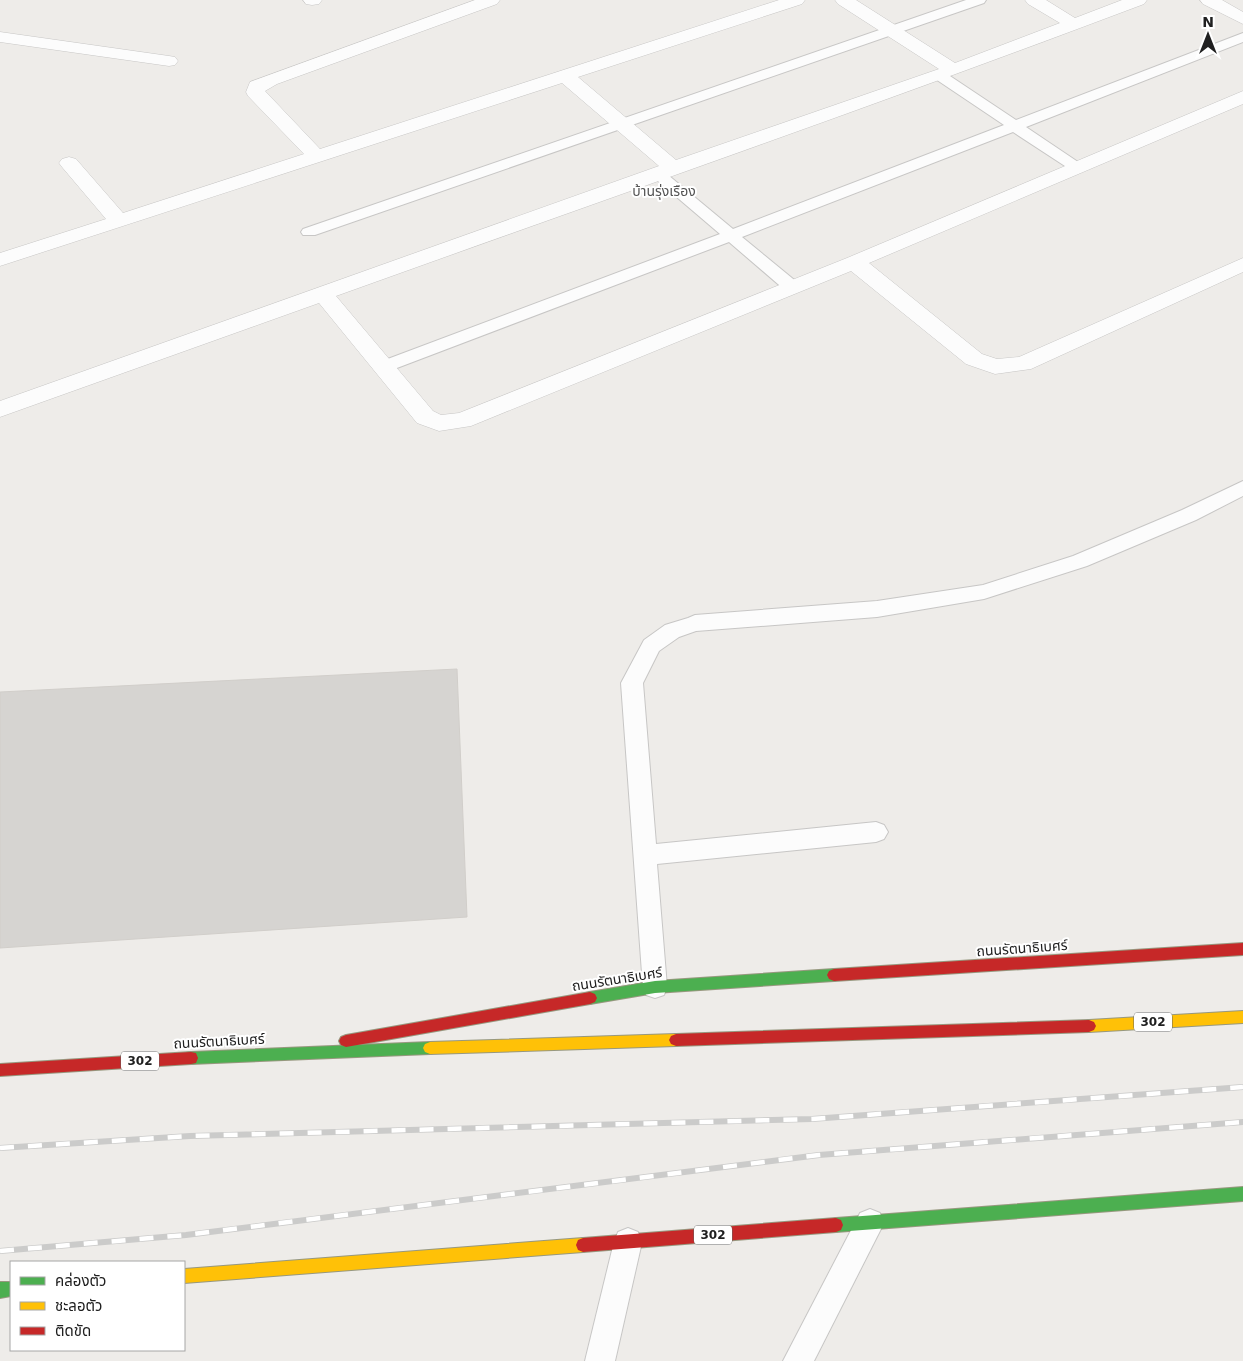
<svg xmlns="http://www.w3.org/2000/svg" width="1243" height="1361" font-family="'DejaVu Sans','Noto Sans Thai',sans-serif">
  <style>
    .building { fill: #d6d4d1; stroke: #d1ceca }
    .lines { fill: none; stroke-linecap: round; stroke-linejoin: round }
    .lane-casing { stroke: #c7c6c5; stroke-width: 2 }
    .street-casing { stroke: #c7c6c5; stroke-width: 1 }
    .fast-casing { stroke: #97987f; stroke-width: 2 }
    .slow-casing { stroke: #97987f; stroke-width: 2 }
    .jam-casing { stroke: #97987f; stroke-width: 2 }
    .lane { fill: #fcfcfc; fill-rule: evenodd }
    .street { fill: #fcfcfc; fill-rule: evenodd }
    .fast { fill: #4caf50; fill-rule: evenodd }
    .slow { fill: #ffc107; fill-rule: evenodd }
    .jam { fill: #c62828; fill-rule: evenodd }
    .rail-casing { stroke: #cbcbca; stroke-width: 6 }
    .rail { stroke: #fff; stroke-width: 4.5; stroke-dasharray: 14; stroke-linecap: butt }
    .labels { text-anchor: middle; stroke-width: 4; stroke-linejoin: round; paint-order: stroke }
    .shield { fill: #fff; stroke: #636363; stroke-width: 1 }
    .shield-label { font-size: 12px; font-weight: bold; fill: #202020 }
    .far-quarter-label { font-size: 14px; fill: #535353; stroke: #fff }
    .street-label { font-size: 14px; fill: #202020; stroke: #fff }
  </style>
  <rect width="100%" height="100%" fill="#eeece9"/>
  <polygon class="building" points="457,669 467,917 0,948 0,692"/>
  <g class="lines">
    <g class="lane-casing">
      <g id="lane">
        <polygon points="966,0 986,0 984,3 315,235 303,235 301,232 303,229"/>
        <polygon points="1243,33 1243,42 1026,127 1081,164 1084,167 1081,170 1071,170 1013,132 742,237 798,283 800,287 798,291 786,291 729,242 389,371 383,373 377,371 374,367 377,363 720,234 652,176 649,173 652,170 662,170 733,229 1004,125 934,78 932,75 934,72 944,72 1016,120"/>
        <polygon points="1243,481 1243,496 1196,520 1087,566 984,599 877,617 696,631 679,637 659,651 643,683 656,844 876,822 884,825 888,832 884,839 876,842 657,864 667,987 664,995 655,998 646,995 643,987 621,683 644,640 665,625 688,618 695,615 877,601 983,585 1073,556 1182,510"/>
        <polygon points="870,1209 880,1213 884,1223 814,1361 783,1361 860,1213"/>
        <polygon points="628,1228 638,1232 642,1242 615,1361 585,1361 614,1242 618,1232"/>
      </g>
    </g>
    <g class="street-casing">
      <g id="street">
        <polygon points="303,0 322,0 319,4 312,5 306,4"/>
        <path d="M475,0H500L497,4L277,84L265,91L320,149L779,0H805L802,4L578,77L676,160L939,69L838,4L835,0H856L955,63L1060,23L1028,4L1025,0H1046L1075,18L1122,0H1147L1144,4C877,105 606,199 336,296L433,411L441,415L459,413L847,258L1243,91V104L869,263L982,354L997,359L1019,357L1243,258V272L1031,369L995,374L966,364L851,271L471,426L439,431L417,423L319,303L0,417V401L659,166L562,83L0,266V253L106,219L62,167L59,163L62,159L69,157L76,159L123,213L304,154L248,96L246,92L250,82Z"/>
        <polygon points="1200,0 1222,0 1243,12 1243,24 1203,4"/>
        <polygon points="0,32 169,56 175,57 178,61 175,65 169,66 0,42"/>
      </g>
    </g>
    <g class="fast-casing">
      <g id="fast">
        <polygon points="834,969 839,971 841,975 839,979 834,981 655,993 590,1004 585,1002 583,998 585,994 590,992 655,981"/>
        <polygon points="430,1042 435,1044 437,1048 435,1052 430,1054 191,1064 186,1063 184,1058 186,1053 191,1052"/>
        <polygon points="1243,1187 1243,1201 836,1232 831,1230 829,1225 831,1220 836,1218"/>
        <polygon points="0,1282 11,1282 11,1296 0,1298"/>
      </g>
    </g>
    <g class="slow-casing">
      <g id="slow">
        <polygon points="1243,1011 1243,1023 1089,1032 1084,1030 1082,1026 1084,1022 1089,1020"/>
        <polygon points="676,1034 681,1036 683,1040 681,1044 676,1046 430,1054 425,1052 423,1048 425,1044 430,1042"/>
        <polygon points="583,1238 588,1240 590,1245 588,1250 583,1252 184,1283 184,1269"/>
      </g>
    </g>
    <g class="jam-casing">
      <g id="jam">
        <polygon points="1243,943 1243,955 834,981 829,979 827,975 829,971 834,969"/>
        <polygon points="590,992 595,994 597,998 595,1002 590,1004 346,1047 341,1045 339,1041 341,1037 346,1035"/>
        <polygon points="1089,1020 1094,1022 1096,1026 1094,1030 1089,1032 676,1046 671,1044 669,1040 671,1036 676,1034"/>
        <polygon points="191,1052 196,1053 198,1058 196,1063 191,1064 0,1076 0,1064"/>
        <polygon points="836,1218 841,1220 843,1225 841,1230 836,1232 583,1252 578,1250 576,1245 578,1240 583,1238"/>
      </g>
    </g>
    <use href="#lane" class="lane"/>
    <use href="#street" class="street"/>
    <use href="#fast" class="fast"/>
    <use href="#slow" class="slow"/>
    <use href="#jam" class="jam"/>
    <g class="rail-casing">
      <g id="rail">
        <polyline points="0,1148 190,1136 812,1119 1243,1087"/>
        <polyline points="0,1251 186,1235 819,1155 1243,1122"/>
      </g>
    </g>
    <use href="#rail" class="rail"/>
  </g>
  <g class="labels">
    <g class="shield">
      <rect x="1134" y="1012.5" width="38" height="19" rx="4"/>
      <rect x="121" y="1051.5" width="38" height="19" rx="4"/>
      <rect x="694" y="1225.5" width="38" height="19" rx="4"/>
    </g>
    <g class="shield-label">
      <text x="1153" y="1026">302</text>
      <text x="140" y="1065">302</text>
      <text x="713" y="1239">302</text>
    </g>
    <g class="far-quarter-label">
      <text x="664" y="196">บ้านรุ่งเรือง</text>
    </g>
    <g class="street-label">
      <text transform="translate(1022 948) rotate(-4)" y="5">ถนนรัตนาธิเบศร์</text>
      <text transform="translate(617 979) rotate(-9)" y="5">ถนนรัตนาธิเบศร์</text>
      <text transform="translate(219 1041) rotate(-3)" y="5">ถนนรัตนาธิเบศร์</text>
    </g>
  </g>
  <rect x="10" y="1261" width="175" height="90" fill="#ffffff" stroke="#a6a6a6"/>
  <rect x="20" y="1277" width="25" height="8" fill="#4caf50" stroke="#a6a6a6"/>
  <text x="55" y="1286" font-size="15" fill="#202020">คล่องตัว</text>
  <rect x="20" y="1302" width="25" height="8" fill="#ffc107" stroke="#a6a6a6"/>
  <text x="55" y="1311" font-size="15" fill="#202020">ชะลอตัว</text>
  <rect x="20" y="1327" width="25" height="8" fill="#c62828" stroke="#a6a6a6"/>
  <text x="55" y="1336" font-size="15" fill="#202020">ติดขัด</text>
  <g transform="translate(1208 35)" stroke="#ffffff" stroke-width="4" paint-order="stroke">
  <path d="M0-4L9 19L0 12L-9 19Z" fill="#202020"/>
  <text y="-8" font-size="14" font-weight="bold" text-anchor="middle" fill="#202020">N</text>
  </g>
</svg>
